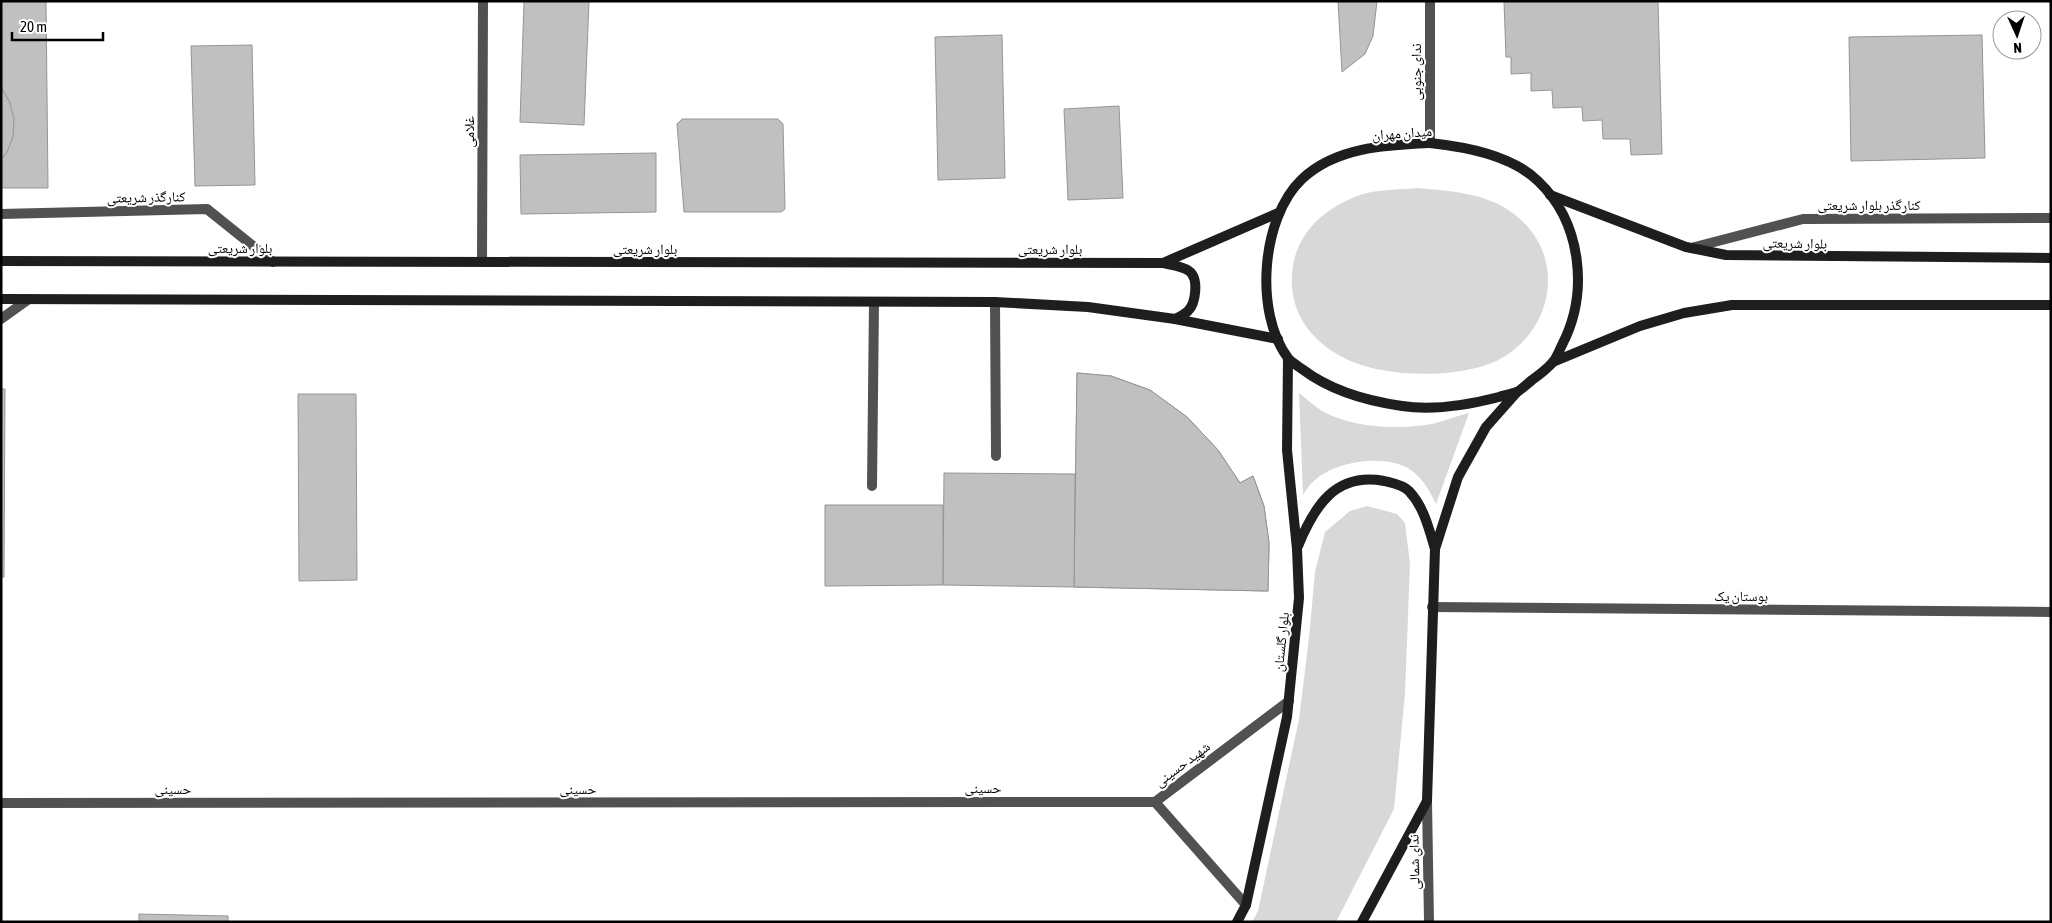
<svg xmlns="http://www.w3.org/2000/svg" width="2052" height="923" font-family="'Asap Condensed','Noto Naskh Arabic',sans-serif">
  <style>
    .green { fill: #d8d8d8 }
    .building { fill: #c0c0c0; stroke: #959595 }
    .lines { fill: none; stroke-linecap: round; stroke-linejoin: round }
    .service { stroke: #515151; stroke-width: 10 }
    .minor { stroke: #515151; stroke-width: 10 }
    .tertiary { stroke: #515151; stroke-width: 10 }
    .secondary { stroke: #1e1e1e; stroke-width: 10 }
    .labels { text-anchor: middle; stroke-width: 4; stroke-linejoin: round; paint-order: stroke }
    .street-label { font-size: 14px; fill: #000; stroke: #fff }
  </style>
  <rect width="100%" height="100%" fill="#fff"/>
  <g class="green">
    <path d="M1417,188C1452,191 1492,193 1520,219C1573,267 1546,349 1480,367C1449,375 1413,376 1382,370C1327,361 1281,320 1294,261C1301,228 1329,206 1360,195C1377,189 1399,190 1417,188Z"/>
    <path d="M1299,393C1307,399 1315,407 1324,412C1354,428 1399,430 1432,424C1444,421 1457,416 1469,413L1436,504C1430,491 1423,479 1411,470C1386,453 1336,461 1315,480C1310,484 1306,490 1303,495Z"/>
    <polygon points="1367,506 1397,514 1405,523 1410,564 1405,693 1394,809 1336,922 1252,922 1258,911 1299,719 1309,638 1315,572 1325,532 1350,511"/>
  </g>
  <g class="building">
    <polygon points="1,1 46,1 48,188 1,188"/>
    <polygon points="524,1 589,1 584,125 520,122"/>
    <polygon points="1338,1 1377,1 1373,36 1365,54 1342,72"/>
    <polygon points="1504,1 1658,1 1662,154 1631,155 1630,139 1603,139 1602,120 1583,121 1582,107 1553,108 1552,90 1531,91 1531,73 1511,74 1511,57 1506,57"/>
    <polygon points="1002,35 1005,178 938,180 935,37"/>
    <polygon points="1982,35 1985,158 1851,161 1849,37"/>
    <polygon points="252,45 255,185 195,186 191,46"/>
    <polygon points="1,87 10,103 14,119 13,137 7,152 1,160"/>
    <polygon points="1119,106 1123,198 1068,200 1064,109"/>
    <polygon points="682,119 778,119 783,124 785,209 781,212 684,212 677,124"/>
    <polygon points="656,153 656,212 521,214 520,155"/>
    <polygon points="1077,373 1111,376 1150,390 1187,417 1218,450 1240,483 1253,476 1264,506 1269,543 1268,591 1074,587"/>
    <polygon points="1077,373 1111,376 1150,390 1187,417 1218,450 1240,483 1253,476 1264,506 1269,543 1268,591 1074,587"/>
    <polygon points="1,389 5,389 4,577 1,577"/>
    <polygon points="298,394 356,394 357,580 299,581"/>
    <polygon points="944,473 1075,474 1074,587 943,585"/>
    <polygon points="825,505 943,505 943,585 825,586"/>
    <polygon points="139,914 228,916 228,922 139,922"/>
  </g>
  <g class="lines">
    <g class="service">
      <polyline points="995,302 996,456"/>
      <polyline points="1,319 29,299"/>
      <polyline points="872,486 874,302"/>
    </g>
    <g class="minor">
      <polyline points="1,214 207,209 273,262"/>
      <polyline points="1691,248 1803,219 2051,218"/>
      <polyline points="482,262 483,1"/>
      <polyline points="1432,607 2051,612"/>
      <polyline points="1155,802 1289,701"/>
      <polyline points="1155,802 1246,905"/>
      <polyline points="1,803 1155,802"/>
    </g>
    <g class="tertiary">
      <polyline points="1430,143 1430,1"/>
      <polyline points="1427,801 1429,922"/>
    </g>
    <g class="secondary">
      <path d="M1430,143C1466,147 1511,155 1538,181C1582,223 1589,293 1562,345C1559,351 1557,357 1553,362C1547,369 1539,375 1532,380C1527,384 1522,389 1517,392C1512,394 1505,395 1499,397C1468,405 1434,411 1402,406C1367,401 1331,391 1302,369C1298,366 1291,362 1288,358C1254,313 1261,218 1302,179C1336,147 1386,145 1430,143Z"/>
      <polyline points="1550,195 1686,247 1726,255 2051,258"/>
      <polyline points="1,261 1163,263 1278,213"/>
      <path d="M1163,263C1170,265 1183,266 1189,271C1199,278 1196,303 1188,311C1185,314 1179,317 1175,319"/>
      <polyline points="1,299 995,302 1088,307 1175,319 1278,339"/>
      <polyline points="1553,362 1640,326 1684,313 1732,305 2051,305"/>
      <path d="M1298,546C1314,507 1335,472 1384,481C1392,483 1403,485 1409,491C1424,507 1429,529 1435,549"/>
      <polyline points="1237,922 1246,905 1287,717 1299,598 1297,549 1287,450 1288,359"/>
      <polyline points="1362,922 1427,801 1435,549 1458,477 1486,427 1517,392"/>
    </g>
  </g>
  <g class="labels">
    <g class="street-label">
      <text transform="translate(1416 72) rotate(-90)" y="5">ندای جنوبی</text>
      <text transform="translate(469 132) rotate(-90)" y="5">غلامی</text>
      <text transform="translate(1402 133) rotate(-4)" y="5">میدان مهران</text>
      <text transform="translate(146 197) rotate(-1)" y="5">کنارگذر شریعتی</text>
      <text x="1869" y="210">کنارگذر بلوار شریعتی</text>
      <text transform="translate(1795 243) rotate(1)" y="5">بلوار شریعتی</text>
      <text x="240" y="253">بلوار شریعتی</text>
      <text x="645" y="254">بلوار شریعتی</text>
      <text x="1050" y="254">بلوار شریعتی</text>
      <text x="1741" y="601">بوستان یک</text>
      <text transform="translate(1281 642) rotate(-84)" y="5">بلوار گلستان</text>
      <text transform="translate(1182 764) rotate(-37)" y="5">شهید حسینی</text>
      <text x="983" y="793">حسینی</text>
      <text x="173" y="794">حسینی</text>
      <text x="578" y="794">حسینی</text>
      <text transform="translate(1414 862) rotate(-91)" y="5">ندای شمالی</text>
    </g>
  </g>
  <rect width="2052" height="923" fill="none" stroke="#000000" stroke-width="5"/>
  <g transform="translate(2017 35) rotate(177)"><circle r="24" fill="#ffffff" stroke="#999999"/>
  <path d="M0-4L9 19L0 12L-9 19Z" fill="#000000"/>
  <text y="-8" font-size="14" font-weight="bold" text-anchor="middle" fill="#000000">N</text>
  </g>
  <path d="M12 32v8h91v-8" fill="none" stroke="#000000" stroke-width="2.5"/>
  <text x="20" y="32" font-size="15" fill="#000000" stroke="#ffffff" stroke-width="4" paint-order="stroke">20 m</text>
</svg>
